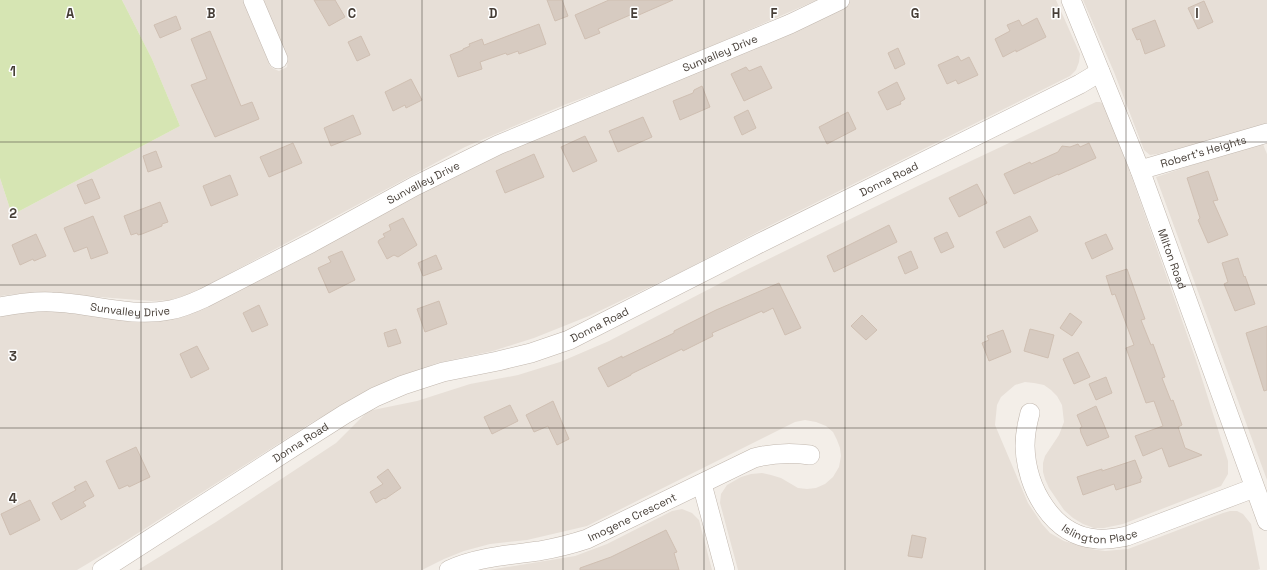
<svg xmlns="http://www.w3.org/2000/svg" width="1267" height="570" font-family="'Space Grotesk',sans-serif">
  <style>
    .residential { fill: #e7dfd7 }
    .green { fill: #d6e5b3 }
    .building { fill: #d7cbc1; stroke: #cfbfb2 }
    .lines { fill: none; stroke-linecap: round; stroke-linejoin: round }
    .minor-casing { stroke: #c1b7ae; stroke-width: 20 }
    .minor { stroke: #fff; stroke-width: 19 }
    .grid { fill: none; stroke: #463e37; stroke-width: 1; stroke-opacity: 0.55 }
    .labels { text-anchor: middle; stroke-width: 3; stroke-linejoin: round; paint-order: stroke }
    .street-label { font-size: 11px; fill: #463e37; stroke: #fff }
    .grid-label { font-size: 13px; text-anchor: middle; font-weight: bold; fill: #463e37; stroke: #fff; stroke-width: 3; stroke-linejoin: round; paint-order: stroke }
  </style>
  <rect width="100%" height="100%" fill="#f3eee8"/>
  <g class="residential">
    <polygon points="122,0 243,0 270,66 274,69 279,71 287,67 288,58 262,0 817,0 652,72 564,105 465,147 197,291 184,296 170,300 151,301 87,296 68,293 24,293 0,296 0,178 12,215 180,126 152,59"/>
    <polygon points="833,0 1056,0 1080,54 1079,62 1076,70 1070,76 769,226 677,274 589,316 534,338 493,351 437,363 401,377 354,399 311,423 124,542 77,570 0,570 0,305 148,315"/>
    <polygon points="1083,0 1267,0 1267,125 1158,154 1150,155 1144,150 1114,72"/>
    <polygon points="1096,102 1100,102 1104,104 1107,107 1196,360 1228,461 1228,474 1221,486 1123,524 1104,528 1094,528 1083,524 1073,518 1064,510 1049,488 1045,479 1043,472 1043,463 1045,456 1059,435 1064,422 1062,405 1057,396 1051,390 1044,385 1034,383 1025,382 1015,385 1001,397 997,405 995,425 1028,503 1042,524 1050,533 1064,541 1091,549 1105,551 1128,549 1223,513 1230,511 1237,511 1243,514 1251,524 1260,569 1257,570 738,570 720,503 721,494 727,485 741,477 751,474 762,473 771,475 781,478 798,488 807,489 816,488 825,484 833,477 839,467 841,456 840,448 837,440 833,432 826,426 816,422 805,420 795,422 587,526 527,540 490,544 464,551 444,559 422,570 138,570 216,522 336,443 368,411 417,401 470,384 518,375 560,362 609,341 742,272 918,186"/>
    <polygon points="1262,142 1267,154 1267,480 1156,177"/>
    <polygon points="682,509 692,513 699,520 712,570 489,570 575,556 607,544 672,511"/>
  </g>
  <polygon class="green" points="0,0 122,0 152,59 180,126 12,215 0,178"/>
  <g class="building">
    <polygon points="314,0 335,0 345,17 329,26"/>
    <polygon points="547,0 562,0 568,16 555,21"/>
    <polygon points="609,0 673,0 632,18 630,15 598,29 600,33 585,39 575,15"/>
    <polygon points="1204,1 1213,22 1198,29 1188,8"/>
    <polygon points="176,16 181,29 160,38 154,25"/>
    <polygon points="1037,18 1046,37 1016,52 1016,50 1003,57 995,39 1010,31 1007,25 1019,20 1022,26"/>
    <polygon points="1155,20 1165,46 1145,54 1140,39 1137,40 1132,29"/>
    <polygon points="539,24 546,44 519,54 518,51 507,55 506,53 480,62 482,69 458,77 450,55 463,50 463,49 470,46 469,44 482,39 484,45"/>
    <polygon points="210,31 241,106 252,102 259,119 215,137 191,85 207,79 191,39"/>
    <polygon points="361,36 370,55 357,61 348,42"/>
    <polygon points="898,48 905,64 895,69 888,53"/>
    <polygon points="958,56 961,61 969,57 978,75 958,84 956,80 947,84 938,65"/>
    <polygon points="761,66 772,88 744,101 731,74 746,67 749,71"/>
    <polygon points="411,79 422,100 406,108 405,105 393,111 385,92"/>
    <polygon points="897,82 905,99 900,102 901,104 887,110 878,92"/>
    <polygon points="702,86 710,107 680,120 673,101 693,93 694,90"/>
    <polygon points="748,110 756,128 742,135 734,117"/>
    <polygon points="848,112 856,129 827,144 819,127"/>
    <polygon points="353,115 361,134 331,146 324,128"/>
    <polygon points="643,117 652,137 618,152 609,131"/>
    <polygon points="585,136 597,161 573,172 561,147"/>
    <polygon points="293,143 302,163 269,177 260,157"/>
    <polygon points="1089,143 1096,158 1058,175 1058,174 1014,194 1004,174 1030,162 1031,164 1058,152 1062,146 1070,147 1078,144 1080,147"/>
    <polygon points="156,151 162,167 148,172 143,156"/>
    <polygon points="534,154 544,177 505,193 496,171"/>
    <polygon points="1208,171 1218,200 1213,201 1228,235 1208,243 1198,220 1200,218 1187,178"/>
    <polygon points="230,175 238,195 211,206 203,186"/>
    <polygon points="92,179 100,198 85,204 77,185"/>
    <polygon points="977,184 987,203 959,217 949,198"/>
    <polygon points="160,202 168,222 162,224 162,226 142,234 138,235 137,233 131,235 124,216"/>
    <polygon points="93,216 108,253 91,259 87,247 74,252 64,228"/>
    <polygon points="1030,216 1038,231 1004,248 996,232"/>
    <polygon points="403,218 417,245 398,257 394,255 387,259 378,242 379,240 385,237 383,234 391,230 389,225"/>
    <polygon points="889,225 897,242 834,272 827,256"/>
    <polygon points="947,232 954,247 941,253 934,238"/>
    <polygon points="36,234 46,256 34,261 33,259 20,265 12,245"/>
    <polygon points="1106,234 1113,249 1092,259 1085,243"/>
    <polygon points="342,251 355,280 329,293 318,268 331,262 328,257"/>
    <polygon points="911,251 918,268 905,274 898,257"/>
    <polygon points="436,255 442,269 423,276 418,263"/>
    <polygon points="1238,258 1244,277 1245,276 1255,304 1235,311 1224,284 1228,282 1222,263"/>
    <polygon points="1127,269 1145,319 1141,320 1151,345 1153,344 1165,377 1162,378 1171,401 1173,400 1182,425 1178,427 1185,448 1202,455 1169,467 1162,448 1143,456 1135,436 1163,426 1154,401 1146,403 1126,348 1134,345 1115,294 1112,295 1106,276"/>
    <polygon points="779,283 801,328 785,335 773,308 763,313 762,311 712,333 713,336 683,351 682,349 631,374 631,375 608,387 598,368 622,356 622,358 674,333 674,331 716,310"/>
    <polygon points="439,301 447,324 425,332 417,309"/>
    <polygon points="259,305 268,325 252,332 243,313"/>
    <polygon points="1070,313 1082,322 1072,336 1060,328"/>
    <polygon points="862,315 877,330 866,340 851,326"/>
    <polygon points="1267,326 1267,390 1264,391 1246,333"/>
    <polygon points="396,329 401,343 388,347 384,333"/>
    <polygon points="1030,329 1054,335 1048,358 1024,351"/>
    <polygon points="1003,330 1011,352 989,361 982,343 989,340 987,336"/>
    <polygon points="197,346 209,369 191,378 180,354"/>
    <polygon points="1078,352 1090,377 1074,384 1063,359"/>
    <polygon points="1106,377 1112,393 1096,400 1089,384"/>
    <polygon points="553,401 569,439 557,445 548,426 534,432 526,415"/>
    <polygon points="510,405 518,421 492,434 484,417"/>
    <polygon points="1096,406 1109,437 1087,446 1081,433 1080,428 1082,427 1077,415"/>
    <polygon points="136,447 150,477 129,487 128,485 119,489 106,461"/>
    <polygon points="1135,460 1142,478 1140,479 1141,482 1116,490 1114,484 1083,495 1077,477 1102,469 1102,471"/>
    <polygon points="388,469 401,488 385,499 384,498 376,503 370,492 383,484 377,477"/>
    <polygon points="86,481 94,496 83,502 86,506 61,520 52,503 76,490 74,487"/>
    <polygon points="30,500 40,520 10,535 1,514"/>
    <polygon points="666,530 677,552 674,553 679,570 580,570 580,568 611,557"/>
    <polygon points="912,535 926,538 922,558 908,556"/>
  </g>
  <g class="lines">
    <g class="minor-casing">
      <g id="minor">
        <polyline points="253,0 278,59"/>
        <path id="s1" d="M1071,0L1140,170L1267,521"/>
        <path id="s2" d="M1140,170L1267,133"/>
        <path id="s3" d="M0,307C17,304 34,301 52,302C91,303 130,318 170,310C182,308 193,303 204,298L311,243L415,186L498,145L790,24L840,0"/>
        <path id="s4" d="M1030,413C1027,424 1025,435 1025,446C1026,487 1052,536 1097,539C1108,540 1117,538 1127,536L1254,488"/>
        <polyline points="702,484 725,570"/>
        <path id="s5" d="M102,570L293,447L345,414L375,397L403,385L443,372L498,361L531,353L569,340L760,243L1080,84L1100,72"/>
        <path id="s6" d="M449,570C477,557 509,555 539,551C556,548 572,544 587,539L754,458C773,453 790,452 810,455"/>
      </g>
    </g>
    <use href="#minor" class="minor"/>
  </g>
  <path class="grid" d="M141,0V570M282,0V570M422,0V570M563,0V570M704,0V570M845,0V570M985,0V570M1126,0V570M0,142H1267M0,285H1267M0,428H1267"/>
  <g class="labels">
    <g class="street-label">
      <text dy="4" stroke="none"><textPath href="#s3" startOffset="779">Sunvalley Drive</textPath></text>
      <text dy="4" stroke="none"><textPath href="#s2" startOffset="66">Robert's Heights</textPath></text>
      <text dy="4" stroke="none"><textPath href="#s5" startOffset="884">Donna Road</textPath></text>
      <text dy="4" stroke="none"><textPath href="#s3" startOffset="455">Sunvalley Drive</textPath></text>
      <text dy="4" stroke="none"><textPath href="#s1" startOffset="278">Milton Road</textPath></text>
      <text dy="4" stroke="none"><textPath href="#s3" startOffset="131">Sunvalley Drive</textPath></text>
      <text dy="4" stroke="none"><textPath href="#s5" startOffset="560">Donna Road</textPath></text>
      <text dy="4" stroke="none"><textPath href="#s5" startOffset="236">Donna Road</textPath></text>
      <text dy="4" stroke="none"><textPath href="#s6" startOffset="192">Imogene Crescent</textPath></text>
      <text dy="4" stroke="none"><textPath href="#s4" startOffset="164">Islington Place</textPath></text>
    </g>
  </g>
  <g class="grid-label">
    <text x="70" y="18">A</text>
    <text x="211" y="18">B</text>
    <text x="352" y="18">C</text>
    <text x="493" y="18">D</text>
    <text x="634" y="18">E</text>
    <text x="774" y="18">F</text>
    <text x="915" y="18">G</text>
    <text x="1056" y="18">H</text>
    <text x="1197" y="18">I</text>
    <text x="13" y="76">1</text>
    <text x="13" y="218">2</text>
    <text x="13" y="361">3</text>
    <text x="13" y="503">4</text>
  </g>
</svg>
